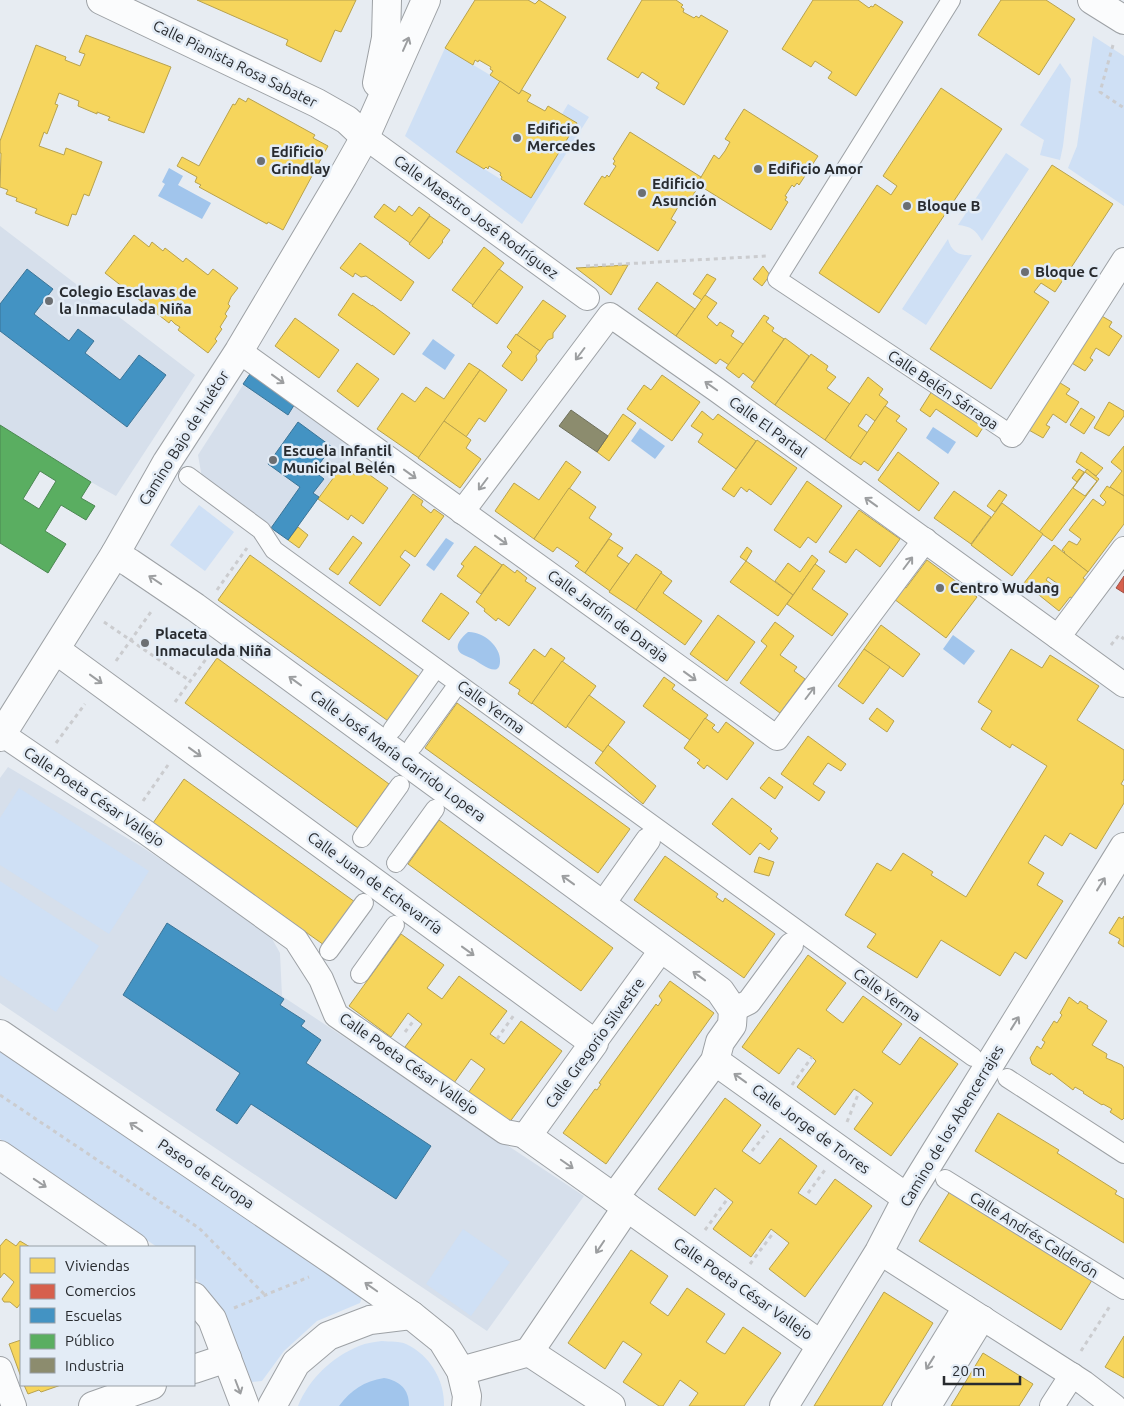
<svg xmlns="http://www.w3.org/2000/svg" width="1124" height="1406" font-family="Ubuntu,sans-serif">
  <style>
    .built { fill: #d6dfeb }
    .green { fill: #cfe0f5 }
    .water { fill: #a1c5ec }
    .homes { fill: #f6d55c; stroke: #b8a24e; fill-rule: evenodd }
    .shops { fill: #d6604d; stroke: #a25044 }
    .schools { fill: #4393c3; stroke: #3b7497 }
    .public { fill: #5aae61; stroke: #4b8752; fill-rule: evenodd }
    .industry { fill: #8c8c6e; stroke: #6e6f5b }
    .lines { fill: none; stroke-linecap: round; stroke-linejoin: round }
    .pedestrian-casing { stroke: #9da1a5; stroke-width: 20 }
    .minor-casing { stroke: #9da1a5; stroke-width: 26 }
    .tertiary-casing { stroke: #9da1a5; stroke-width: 30 }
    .primary-casing { stroke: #9da1a5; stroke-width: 30 }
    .path { stroke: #cbcccf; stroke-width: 3; stroke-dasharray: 4 4; stroke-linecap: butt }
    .pedestrian { stroke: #fbfcfd; stroke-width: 18 }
    .minor { stroke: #fbfcfd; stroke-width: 24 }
    .tertiary { stroke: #fbfcfd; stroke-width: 28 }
    .primary { stroke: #fbfcfd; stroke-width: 28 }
    .oneway { stroke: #9c9ea0 }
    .poi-dot { fill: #6b6f73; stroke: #e3ecf6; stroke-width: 2 }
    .labels { text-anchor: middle; stroke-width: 5; stroke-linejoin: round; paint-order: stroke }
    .street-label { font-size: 15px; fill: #282b2f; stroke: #e3ecf6 }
    .poi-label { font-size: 15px; font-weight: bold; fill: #282b2f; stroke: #e3ecf6; text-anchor: start }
  </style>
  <rect width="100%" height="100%" fill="#e7ecf2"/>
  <g class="built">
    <polygon points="0,226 195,375 116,496 91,482 0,425"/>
    <polygon points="252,371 356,445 288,540 202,478 198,455"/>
    <polygon points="8,767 142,847 266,928 280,953 282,996 584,1196 487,1331 0,1003 0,778"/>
  </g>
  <g class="green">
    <polygon points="1093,36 1124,56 1124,206 1068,168 1077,146"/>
    <polygon points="445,48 500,81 457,152 531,198 577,123 562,114 568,104 589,117 522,224 405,136"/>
    <polygon points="1060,63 1071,79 1063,146 1060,160 1040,155 1044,140 1020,125"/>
    <path d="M1006,153L1029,169L982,241C976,230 970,226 958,225Z"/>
    <path d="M948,239C951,252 960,256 972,255L926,325L902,309Z"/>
    <polygon points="199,505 234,532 205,571 170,545"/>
    <polygon points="19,788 149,871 109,934 0,865 0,818"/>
    <polygon points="0,881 99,946 56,1012 0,975"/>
    <polygon points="0,1050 363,1294 360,1303 317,1321 284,1351 262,1381 252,1382 227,1323 217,1302 194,1277 194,1247 157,1247 0,1139"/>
    <polygon points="463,1229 510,1262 471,1316 426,1284"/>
    <path d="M382,1341C390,1342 400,1341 406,1344C430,1355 445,1381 444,1406H298C309,1379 332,1357 359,1346C366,1343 375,1342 382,1341Z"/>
  </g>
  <g class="water">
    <polygon points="169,168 183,176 178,185 211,203 202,219 158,196 165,184 162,182"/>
    <polygon points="433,339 455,355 445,370 422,354"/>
    <polygon points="933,427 956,442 948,454 926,438"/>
    <polygon points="640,428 665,446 655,459 631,441"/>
    <polygon points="446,538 454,543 434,571 426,565"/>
    <path d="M468,632C482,631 501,646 500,661C500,680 479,662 473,659C469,657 465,656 462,654C452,647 462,637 468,632Z"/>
    <polygon points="953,635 975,651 964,665 943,649"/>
    <path d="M384,1378C400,1381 409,1389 409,1406H339C351,1390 364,1381 384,1378Z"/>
  </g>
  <g class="homes">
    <polygon points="197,0 356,0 341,32 335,30 321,62 286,45 288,40"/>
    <polygon points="475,0 528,0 535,4 539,0 566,17 519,94 490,75 493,71 490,69 491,67 479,60 478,62 475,60 473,65 445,48"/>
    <polygon points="642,0 676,0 683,5 681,7 684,9 683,12 694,18 696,16 699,18 701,15 728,31 684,105 656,88 659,83 642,72 638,78 607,59"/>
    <polygon points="813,0 858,0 869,8 871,6 873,7 875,4 903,22 856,96 828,78 832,72 815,61 811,67 782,49"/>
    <polygon points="1001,0 1046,0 1075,19 1039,75 978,35"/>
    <polygon points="86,35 171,67 144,133 108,120 110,117 97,112 97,114 78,106 79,101 59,93 55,104 58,105 47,134 44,132 39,146 64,155 66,148 102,162 89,196 84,194 76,215 72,214 68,226 35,213 37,209 16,201 17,198 6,194 8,190 0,187 1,153 0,153 0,141 36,45 66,57 65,60 80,66 85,54 79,52"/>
    <polygon points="500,81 519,94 522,90 531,95 527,101 545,111 548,106 577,123 531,198 501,179 502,177 500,175 501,173 489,166 488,169 486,167 484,169 456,152"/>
    <polygon points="941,88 1002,129 879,313 819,273 877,185 891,195 897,186 883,176"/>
    <polygon points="239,98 246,102 248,98 315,135 313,138 328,146 283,230 268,222 267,224 199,187 201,185 195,182 197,177 177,166 182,157 199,166 233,104 235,105"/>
    <polygon points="744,109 818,156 799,185 797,183 794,187 792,185 785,196 787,197 785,200 788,202 771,230 697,184 714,155 719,159 725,151 730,142 725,139"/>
    <polygon points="630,132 701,177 697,184 699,185 687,206 681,202 671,219 676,222 658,251 584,204 602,176 605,178 607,175 609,177 612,172 616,166 613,164 615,161 613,159"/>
    <polygon points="1052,165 1113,204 1055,292 1041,283 1034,292 1049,302 991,389 930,349"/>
    <polygon points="384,204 395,212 399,206 412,216 419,207 430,215 410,243 374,217"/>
    <polygon points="430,216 450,230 442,241 443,242 429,259 409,244"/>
    <polygon points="134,235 149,247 152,242 163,251 165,248 183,262 186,258 208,275 213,269 238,288 231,297 228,304 230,306 225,314 227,316 220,327 222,329 215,339 217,341 208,353 178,330 180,327 175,324 171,320 169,323 105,273"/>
    <polygon points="360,243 414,282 401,301 366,276 361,277 355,273 353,277 340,268"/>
    <polygon points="484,247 504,263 473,305 452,290"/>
    <polygon points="628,265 611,295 576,268"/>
    <polygon points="763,266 770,275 762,286 753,279"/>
    <polygon points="499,269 523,287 497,324 472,306"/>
    <polygon points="707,274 716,279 702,300 693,294"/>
    <polygon points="657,282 695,309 676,336 638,309"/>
    <polygon points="353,293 372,306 372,305 410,333 394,355 338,315"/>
    <polygon points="705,295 717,303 707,317 717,326 720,322 734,331 731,336 743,344 729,365 720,359 716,364 676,336"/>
    <polygon points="543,300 566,316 553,333 553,338 548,340 540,351 517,335"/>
    <polygon points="764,315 769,318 766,322 774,328 772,331 784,339 754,382 743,373 739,378 726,368"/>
    <polygon points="1100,315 1112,322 1109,327 1122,336 1109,356 1096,348 1090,358 1093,360 1085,371 1070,362"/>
    <polygon points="295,318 339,350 319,378 275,346"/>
    <polygon points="516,334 540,351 536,356 537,360 522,381 502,366 512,352 507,347"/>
    <polygon points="785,338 809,356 775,405 751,387"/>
    <polygon points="811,354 828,366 826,370 836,377 827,388 850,404 825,440 775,405"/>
    <polygon points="357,363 379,379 358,407 337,391"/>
    <polygon points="469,363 480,370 419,458 377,429 402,393 415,402 426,387 444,399"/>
    <polygon points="480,370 507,390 485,422 479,418 466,437 444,421"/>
    <polygon points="662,375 700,402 672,441 627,409 644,385 651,390"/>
    <polygon points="868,377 883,389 879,395 888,402 875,421 866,414 858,426 868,433 850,458 825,440"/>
    <polygon points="1057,381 1070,389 1066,394 1079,402 1066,423 1053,414 1046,425 1050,427 1043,438 1027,429"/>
    <polygon points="932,391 984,426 977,437 936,409 930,417 920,410"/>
    <polygon points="1109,402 1124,411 1124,416 1109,436 1094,428"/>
    <polygon points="885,406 900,416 896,421 907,429 878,471 864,461 861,465 850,458"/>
    <polygon points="1081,408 1095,417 1084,434 1070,425"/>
    <polygon points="702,411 713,420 718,414 756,441 736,469 698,442 703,434 691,426"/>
    <polygon points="623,414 636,423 609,461 597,452"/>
    <polygon points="444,421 471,440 466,448 481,459 460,488 418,458"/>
    <polygon points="757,440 797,468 771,505 749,489 747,492 741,487 734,497 722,489"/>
    <polygon points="1124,446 1124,496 1110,487 1122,471 1111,462"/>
    <polygon points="898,452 939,483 919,511 878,480"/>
    <polygon points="1081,452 1103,468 1096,476 1076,462"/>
    <polygon points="566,461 581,472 534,539 495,511 514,483 539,500"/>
    <polygon points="342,466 355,475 360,468 388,488 363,524 351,515 348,520 318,499"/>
    <polygon points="1079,469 1084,472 1077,482 1072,478"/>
    <path d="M1087,469L1099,479L1052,541L1039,532ZM1085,472L1097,481L1085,496L1073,488Z"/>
    <polygon points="807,481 842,506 816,543 808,537 800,548 774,530"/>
    <polygon points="1107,486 1110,488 1110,487 1124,496 1124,524 1088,572 1064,553 1065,552 1062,550 1069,541 1077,545 1081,539 1069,530 1093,499 1103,506 1106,502 1100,496"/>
    <polygon points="569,488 596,507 589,518 612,534 585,573 575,566 579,562 557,547 553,552 534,539"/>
    <polygon points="999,490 1007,495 995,512 987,506"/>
    <polygon points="954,491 991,517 971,544 934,518"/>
    <polygon points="413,494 423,501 421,505 431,513 434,509 444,516 415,557 405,550 400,557 410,565 380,606 349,583"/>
    <polygon points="1002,503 1043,534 1012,576 971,545"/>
    <polygon points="859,510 900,539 880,567 856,549 846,563 829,552"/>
    <polygon points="298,527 308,535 299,548 288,540"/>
    <polygon points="353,536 362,543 338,575 329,569"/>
    <polygon points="609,539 623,548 617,556 629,564 610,591 585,573"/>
    <path d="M1054,545L1088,572L1083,578L1087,581L1074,599L1070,597L1059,611L1024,583ZM1048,577L1061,586L1058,589L1046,580Z"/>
    <polygon points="475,546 502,565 481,594 457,576 464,566 461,564"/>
    <polygon points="747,547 752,551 746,561 740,557"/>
    <polygon points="636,554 662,572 636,610 609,592"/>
    <polygon points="250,555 422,679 391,723 218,600"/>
    <polygon points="812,555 818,560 793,595 775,581 788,563 800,572"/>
    <polygon points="927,560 977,597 946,638 894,599 903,586 906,588"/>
    <polygon points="746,561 793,595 778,616 730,582"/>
    <polygon points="503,564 515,573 517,570 527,578 525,581 536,588 509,626 498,618 496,621 484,611 485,609 476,602"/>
    <polygon points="815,564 825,571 812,589 848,614 832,636 787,604"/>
    <polygon points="661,573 672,581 663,593 702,621 685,645 636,610"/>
    <polygon points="441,593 469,613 449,640 422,621"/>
    <polygon points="718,615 755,642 727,681 690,654"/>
    <polygon points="775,622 794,636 780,655 797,667 794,671 805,679 780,713 740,683 767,646 761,641"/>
    <polygon points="881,625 920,654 903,677 864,649"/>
    <polygon points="551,648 565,658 532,704 518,694 520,690 509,683 534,649 545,657"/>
    <polygon points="864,649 890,667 863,704 838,686"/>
    <polygon points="1011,649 1042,668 1050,655 1099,686 1077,720 1124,750 1124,779 1121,784 1124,786 1124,803 1096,849 1070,833 1062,846 1045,835 1028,863 1044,873 1037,885 1063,901 1026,959 1015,952 1000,976 941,940 917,978 867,947 876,934 845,915 877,863 891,871 903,853 933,872 931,875 966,897 998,845 1047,766 1012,744 1010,748 981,729 992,711 978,702"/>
    <polygon points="217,658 389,784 358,828 185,703"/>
    <polygon points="562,661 596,686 566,728 532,703"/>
    <polygon points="664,677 675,685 672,689 708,715 690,740 643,706"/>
    <polygon points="589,695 625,722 603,752 567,726"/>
    <polygon points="457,703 630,829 598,873 425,748"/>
    <polygon points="877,708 894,721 887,732 869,719"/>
    <polygon points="705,718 715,725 712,728 718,733 726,722 754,743 727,780 707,765 704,769 697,763 700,760 684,748"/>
    <polygon points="808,736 846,764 841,771 828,763 813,784 825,792 819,801 781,774"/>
    <polygon points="608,745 656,786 643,804 595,763"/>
    <polygon points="769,777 783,787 775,799 760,788"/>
    <polygon points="184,779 355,902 324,945 153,823"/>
    <polygon points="732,798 772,829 770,831 778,838 769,850 760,843 750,855 712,824"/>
    <polygon points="439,820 613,948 581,991 408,864"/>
    <polygon points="665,856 718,894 716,897 723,902 725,898 775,934 744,978 634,900"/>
    <polygon points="759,857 774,862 769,876 754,872"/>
    <polygon points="1124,916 1124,947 1118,943 1120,939 1109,933 1119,917 1122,919"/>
    <polygon points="401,934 444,965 427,988 442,999 459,976 507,1011 490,1034 504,1044 521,1021 562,1051 509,1123 468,1093 485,1069 471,1059 454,1083 405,1047 422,1024 408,1013 391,1037 349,1006"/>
    <polygon points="808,955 846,983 826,1010 840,1021 843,1023 863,996 902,1024 882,1052 900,1065 920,1037 958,1064 891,1156 854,1129 873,1103 859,1092 854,1089 835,1115 797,1087 816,1061 812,1057 798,1048 779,1074 742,1047"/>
    <polygon points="670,981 714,1013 606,1164 563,1133 595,1089 597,1090 601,1084 599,1083 656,1004 658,1006 662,1000 659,996"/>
    <polygon points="1069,997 1078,1004 1080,1001 1088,1006 1087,1008 1107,1021 1092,1045 1107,1054 1106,1058 1122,1065 1124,1068 1124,1118 1122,1120 1110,1112 1112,1109 1103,1104 1102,1105 1083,1093 1084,1092 1075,1087 1073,1090 1051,1073 1050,1075 1032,1064 1030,1058 1037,1046 1041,1049 1045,1042 1042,1040 1054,1021 1057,1023 1062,1015 1060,1013"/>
    <polygon points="725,1098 761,1125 742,1151 760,1164 780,1138 817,1166 798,1193 816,1205 835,1179 872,1206 805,1297 769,1269 789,1243 771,1229 751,1257 713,1229 733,1202 715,1188 695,1216 658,1189"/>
    <polygon points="998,1113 1059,1150 1057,1153 1117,1191 1115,1194 1124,1199 1124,1243 975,1151"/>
    <polygon points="952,1188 1094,1277 1061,1330 919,1241"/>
    <polygon points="6,1239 16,1246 20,1241 30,1247 21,1247 21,1303 17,1308 10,1302 4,1302 2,1299 14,1282 4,1273 0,1278 0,1246"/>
    <polygon points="631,1250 668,1276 650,1303 668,1316 687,1288 725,1314 706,1342 721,1352 725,1354 743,1327 781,1353 744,1406 689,1406 698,1393 680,1380 663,1406 659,1406 623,1382 642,1354 623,1341 605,1369 568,1343"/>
    <polygon points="884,1292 933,1323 882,1406 814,1406"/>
    <polygon points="1124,1336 1124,1378 1105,1367"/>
    <polygon points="21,1340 21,1377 9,1344"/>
    <polygon points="983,1353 1033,1384 1019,1406 951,1406"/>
    <polygon points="24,1385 61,1385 41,1392 39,1390 28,1394"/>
  </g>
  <polygon class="shops" points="1124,576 1124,593 1116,588"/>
  <g class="schools">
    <polygon points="27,269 53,289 34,314 69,341 78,329 94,341 85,353 120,380 139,355 166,375 127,427 0,331 0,304"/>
    <polygon points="252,371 296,402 288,415 243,384"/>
    <polygon points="298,422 332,447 314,471 324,479 313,493 319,497 288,540 271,528 300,487 268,464"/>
    <polygon points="167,923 284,999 280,1005 305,1021 301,1026 321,1040 306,1063 431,1146 396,1199 251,1104 237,1124 216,1110 240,1073 123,995"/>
  </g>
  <path class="public" d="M0,425L91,482L81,498L95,506L86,520L61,505L45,531L66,544L48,573L0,543ZM40,471L56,481L39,509L23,499Z"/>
  <polygon class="industry" points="571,410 608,436 597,452 559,426"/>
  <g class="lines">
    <g class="pedestrian-casing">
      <g id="pedestrian">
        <polyline points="951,0 777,279 1012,435"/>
        <polyline points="188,476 261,530 274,550 973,1057"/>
        <polyline points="392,730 436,668"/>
        <polyline points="413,746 458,684"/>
        <polyline points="362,838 400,785"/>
        <polyline points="396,863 435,809"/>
        <polyline points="329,951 364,903"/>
        <polyline points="360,974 395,925"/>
        <polyline points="1007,1078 1124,1154"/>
        <polyline points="945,1179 1124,1290"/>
      </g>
    </g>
    <g class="minor-casing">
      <g id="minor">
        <polyline points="365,137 587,298"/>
        <polyline points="239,351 777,738 925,540"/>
        <polyline points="1012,435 1124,260"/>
        <polyline points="462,512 610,315 717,390 1124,685"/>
        <polyline points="1058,637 1124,549"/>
        <polyline points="2,734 144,831 296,940 321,979 336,1015 505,1132 527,1136"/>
        <polyline points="602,905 648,840"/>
        <polyline points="733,1010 749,1002 791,945"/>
        <polyline points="594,1043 662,949"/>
        <polyline points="879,1252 1084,1383 1114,1406"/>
        <polyline points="0,1369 14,1406"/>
        <polyline points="904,1406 965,1307"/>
        <polyline points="929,1406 983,1318"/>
        <polyline points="1052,1406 1072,1375"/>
      </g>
    </g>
    <g class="tertiary-casing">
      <g id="tertiary">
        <polyline points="101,0 317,103 347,120 365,137"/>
        <polyline points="1092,0 1124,20"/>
        <polyline points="115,554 130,563 195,607 720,991 733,1010 732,1025 720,1042 715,1061 614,1198"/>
        <polyline points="56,650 594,1043 527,1136 821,1345"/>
        <polyline points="715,1061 907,1198"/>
        <polyline points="529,1352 627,1207"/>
        <polyline points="529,1352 611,1406"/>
        <polyline points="194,1369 227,1358"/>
        <polyline points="461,1371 529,1352"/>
        <polyline points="93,1406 152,1385"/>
        <polyline points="784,1406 879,1252 907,1198 1124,847"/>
      </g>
    </g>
    <g class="primary-casing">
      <g id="primary">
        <polyline points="377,83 386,38 387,0"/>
        <polyline points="0,737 115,554 167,462 239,351 343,176 365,137 426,0"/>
        <polyline points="0,1034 338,1264 411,1315 442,1340 461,1371 467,1396 466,1406"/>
        <polyline points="0,1155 134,1247"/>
        <polyline points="194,1297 212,1319 245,1406"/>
        <polyline points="272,1406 296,1363 328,1336 370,1320 411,1315"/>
      </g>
    </g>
    <g class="path">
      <polyline points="1113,45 1100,92 1124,108"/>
      <polyline points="586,266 767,256"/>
      <polyline points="217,590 247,548"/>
      <polyline points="104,622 190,681"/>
      <polyline points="1111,645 1119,635 1124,639"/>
      <polyline points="116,661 153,609"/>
      <polyline points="175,702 211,652"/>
      <polyline points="56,743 85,704"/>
      <polyline points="143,801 168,765"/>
      <polyline points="405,1032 415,1019"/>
      <polyline points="497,1039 514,1015"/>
      <polyline points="792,1085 812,1057"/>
      <polyline points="0,1095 199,1228 265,1295"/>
      <polyline points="847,1122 859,1092"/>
      <polyline points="752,1151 768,1131"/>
      <polyline points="808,1193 825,1170"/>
      <polyline points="705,1230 728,1198"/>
      <polyline points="750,1264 774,1232"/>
      <polyline points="234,1308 309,1277"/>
      <polyline points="1081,1351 1110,1306"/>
    </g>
    <use href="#pedestrian" class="pedestrian"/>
    <use href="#minor" class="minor"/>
    <use href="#tertiary" class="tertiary"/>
    <use href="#primary" class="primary"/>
  </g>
  <defs><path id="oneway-shaft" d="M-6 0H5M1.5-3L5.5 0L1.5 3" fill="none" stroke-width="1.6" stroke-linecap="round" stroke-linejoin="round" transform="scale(1.25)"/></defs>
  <g class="oneway">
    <use href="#oneway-shaft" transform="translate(406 44) rotate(-66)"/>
    <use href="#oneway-shaft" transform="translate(580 354) rotate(127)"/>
    <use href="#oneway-shaft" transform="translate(278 379) rotate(36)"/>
    <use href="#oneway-shaft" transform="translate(711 386) rotate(-145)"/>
    <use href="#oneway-shaft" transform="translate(410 474) rotate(36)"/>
    <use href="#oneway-shaft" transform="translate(483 484) rotate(127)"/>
    <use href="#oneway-shaft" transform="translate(871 502) rotate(-144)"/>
    <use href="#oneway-shaft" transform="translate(501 540) rotate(36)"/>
    <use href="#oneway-shaft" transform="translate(908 563) rotate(-53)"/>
    <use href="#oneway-shaft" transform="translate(155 580) rotate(-146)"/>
    <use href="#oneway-shaft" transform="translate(690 676) rotate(36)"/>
    <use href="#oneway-shaft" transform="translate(96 679) rotate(36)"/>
    <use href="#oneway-shaft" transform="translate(295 681) rotate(-144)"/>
    <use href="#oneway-shaft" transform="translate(810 693) rotate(-53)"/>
    <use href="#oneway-shaft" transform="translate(195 752) rotate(36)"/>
    <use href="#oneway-shaft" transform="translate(568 880) rotate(-144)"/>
    <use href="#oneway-shaft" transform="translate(1101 884) rotate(-58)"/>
    <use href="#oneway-shaft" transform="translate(468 951) rotate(36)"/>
    <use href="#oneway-shaft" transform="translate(699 976) rotate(-144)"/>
    <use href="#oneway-shaft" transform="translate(1015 1023) rotate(-58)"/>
    <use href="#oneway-shaft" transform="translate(740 1078) rotate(-144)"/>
    <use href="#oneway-shaft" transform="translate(136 1127) rotate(-146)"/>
    <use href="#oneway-shaft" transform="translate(567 1164) rotate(35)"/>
    <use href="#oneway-shaft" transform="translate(40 1183) rotate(34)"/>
    <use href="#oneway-shaft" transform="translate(600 1247) rotate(124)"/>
    <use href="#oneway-shaft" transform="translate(371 1287) rotate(-145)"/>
    <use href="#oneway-shaft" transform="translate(930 1363) rotate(122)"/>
    <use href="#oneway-shaft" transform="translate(238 1387) rotate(69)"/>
  </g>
  <g class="poi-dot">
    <circle cx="517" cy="138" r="5"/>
    <circle cx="261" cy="161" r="5"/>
    <circle cx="758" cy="169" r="5"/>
    <circle cx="642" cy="193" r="5"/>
    <circle cx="907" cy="206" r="5"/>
    <circle cx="1025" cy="272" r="5"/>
    <circle cx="49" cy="301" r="5"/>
    <circle cx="273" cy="460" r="5"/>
    <circle cx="940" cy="588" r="5"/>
    <circle cx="145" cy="643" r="5"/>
  </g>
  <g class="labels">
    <g class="street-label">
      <text transform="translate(235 64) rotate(26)" y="5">Calle Pianista Rosa Sabater</text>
      <text transform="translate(476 217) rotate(36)" y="5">Calle Maestro José Rodríguez</text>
      <text transform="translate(943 390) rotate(34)" y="5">Calle Belén Sárraga</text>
      <text transform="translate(768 427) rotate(36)" y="5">Calle El Partal</text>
      <text transform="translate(184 438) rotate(-58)" y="5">Camino Bajo de Huétor</text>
      <text transform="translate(608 616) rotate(36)" y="5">Calle Jardín de Daraja</text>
      <text transform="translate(491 707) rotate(36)" y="5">Calle Yerma</text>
      <text transform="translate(398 756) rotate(36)" y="5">Calle José María Garrido Lopera</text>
      <text transform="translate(94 797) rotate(34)" y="5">Calle Poeta César Vallejo</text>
      <text transform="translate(375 883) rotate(36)" y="5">Calle Juan de Echevarría</text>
      <text transform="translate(887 995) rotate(36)" y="5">Calle Yerma</text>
      <text transform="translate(595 1043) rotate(-54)" y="5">Calle Gregorio Silvestre</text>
      <text transform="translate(409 1064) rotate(35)" y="5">Calle Poeta César Vallejo</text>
      <text transform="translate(952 1126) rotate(-59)" y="5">Camino de los Abencerrajes</text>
      <text transform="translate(811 1129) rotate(36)" y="5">Calle Jorge de Torres</text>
      <text transform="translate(206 1174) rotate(34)" y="5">Paseo de Europa</text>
      <text transform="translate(1034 1235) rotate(32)" y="5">Calle Andrés Calderón</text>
      <text transform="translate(743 1289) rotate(35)" y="5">Calle Poeta César Vallejo</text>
    </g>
    <g class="poi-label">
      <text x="527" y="134">Edificio<tspan x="527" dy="17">Mercedes</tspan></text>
      <text x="271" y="157">Edificio<tspan x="271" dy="17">Grindlay</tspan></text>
      <text x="768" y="174">Edificio Amor</text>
      <text x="652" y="189">Edificio<tspan x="652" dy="17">Asunción</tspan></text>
      <text x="917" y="211">Bloque B</text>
      <text x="1035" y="277">Bloque C</text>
      <text x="59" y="297">Colegio Esclavas de<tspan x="59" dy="17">la Inmaculada Niña</tspan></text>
      <text x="283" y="456">Escuela Infantil<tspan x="283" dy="17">Municipal Belén</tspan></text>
      <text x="950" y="593">Centro Wudang</text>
      <text x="155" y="639">Placeta<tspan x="155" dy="17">Inmaculada Niña</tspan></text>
    </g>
  </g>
  <rect x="20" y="1246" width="175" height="140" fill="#e3ecf6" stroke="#989fa6"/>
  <rect x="30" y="1258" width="25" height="15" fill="#f6d55c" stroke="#989fa6"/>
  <text x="65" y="1271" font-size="15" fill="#282b2f">Viviendas</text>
  <rect x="30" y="1284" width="25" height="15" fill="#d6604d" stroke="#989fa6"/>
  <text x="65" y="1296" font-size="15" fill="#282b2f">Comercios</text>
  <rect x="30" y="1308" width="25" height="15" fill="#4393c3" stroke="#989fa6"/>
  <text x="65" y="1321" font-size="15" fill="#282b2f">Escuelas</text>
  <rect x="30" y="1334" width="25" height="15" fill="#5aae61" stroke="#989fa6"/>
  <text x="65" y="1346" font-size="15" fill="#282b2f">Público</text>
  <rect x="30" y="1358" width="25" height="15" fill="#8c8c6e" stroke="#989fa6"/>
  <text x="65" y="1371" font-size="15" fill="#282b2f">Industria</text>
  <path d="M944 1376v8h76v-8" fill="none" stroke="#282b2f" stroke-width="2.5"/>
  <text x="952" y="1376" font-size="15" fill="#282b2f" stroke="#e3ecf6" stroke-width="4" paint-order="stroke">20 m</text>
</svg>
